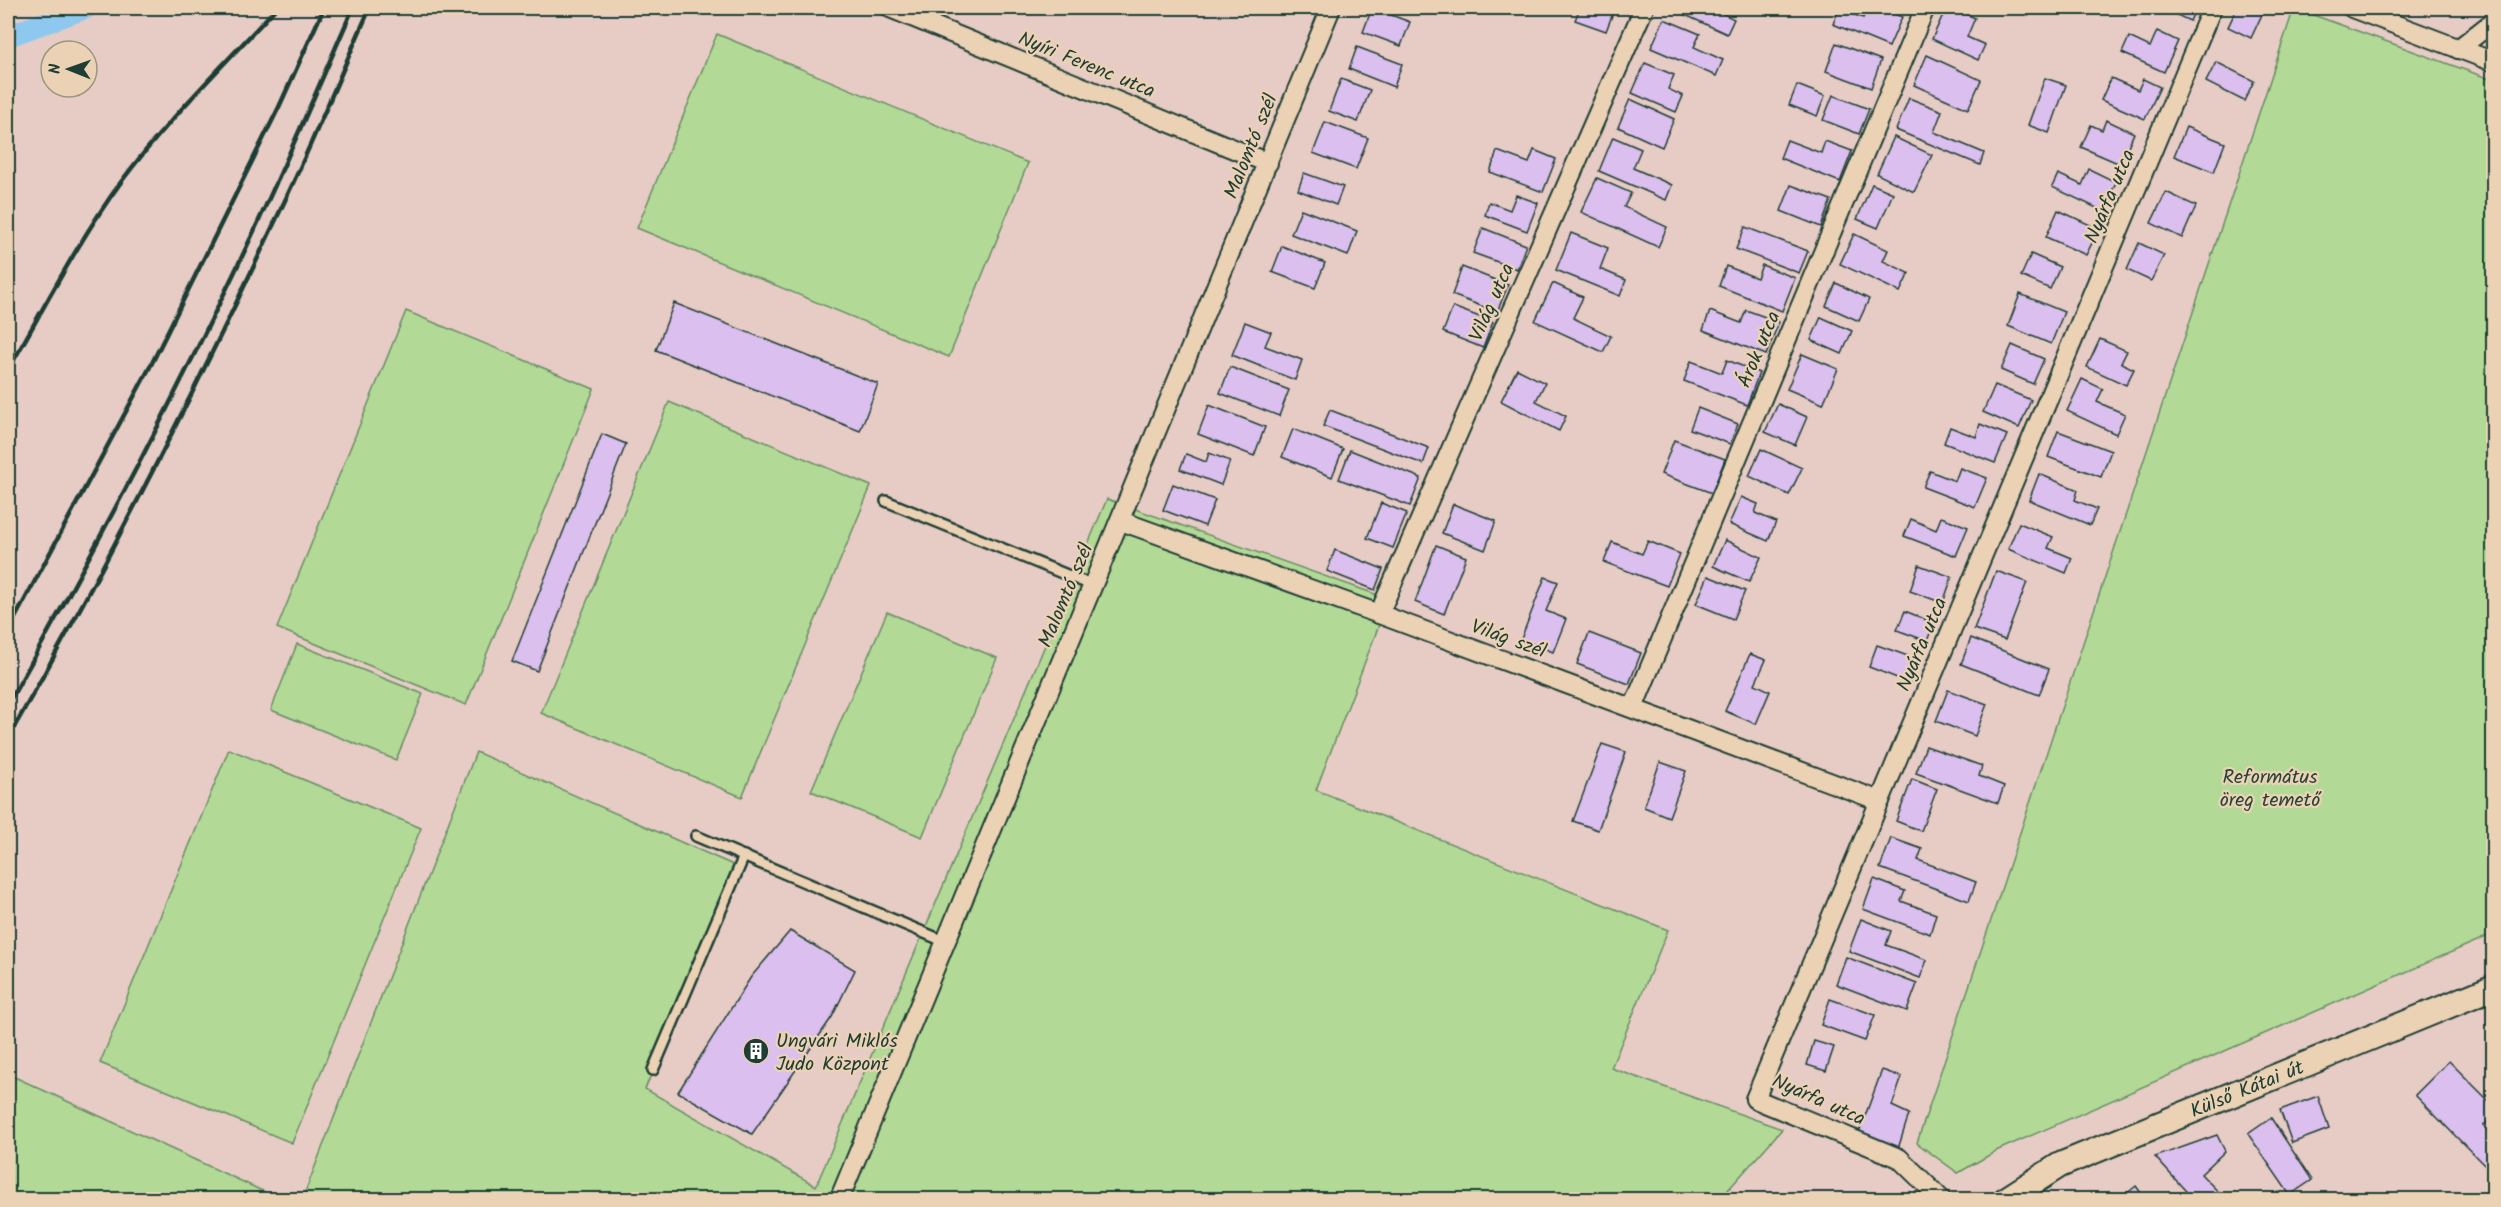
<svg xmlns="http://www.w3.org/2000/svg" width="2501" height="1207" font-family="Kalam,sans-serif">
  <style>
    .green { fill: #b2da96; stroke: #688c65; stroke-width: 1.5 }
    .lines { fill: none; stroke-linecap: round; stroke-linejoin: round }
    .canal { stroke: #8fc8ee; stroke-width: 22 }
    .building { fill: #dbbfee; stroke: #1f3d34; stroke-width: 1.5 }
    .service-casing { stroke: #1f3d34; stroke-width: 14 }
    .minor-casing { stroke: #1f3d34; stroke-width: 22 }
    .secondary-casing { stroke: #1f3d34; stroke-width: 28 }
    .service { stroke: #ecd2b4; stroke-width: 9 }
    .minor { stroke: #ecd2b4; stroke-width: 18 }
    .secondary { stroke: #ecd2b4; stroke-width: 24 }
    .rail { stroke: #1f3d34; stroke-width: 4.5 }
    .labels { text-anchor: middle; stroke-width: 4.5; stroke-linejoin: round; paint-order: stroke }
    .street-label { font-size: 20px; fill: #1f3d34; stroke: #ecd2b4 }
    .park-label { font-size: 20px; fill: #264539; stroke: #ecd2b4 }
    .poi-label { font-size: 20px; fill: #1f3d34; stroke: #ecd2b4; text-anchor: start }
  </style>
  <rect width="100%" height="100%" fill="#e7ccc5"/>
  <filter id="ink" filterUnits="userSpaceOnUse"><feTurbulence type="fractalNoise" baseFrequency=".0167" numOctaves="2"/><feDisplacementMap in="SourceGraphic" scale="12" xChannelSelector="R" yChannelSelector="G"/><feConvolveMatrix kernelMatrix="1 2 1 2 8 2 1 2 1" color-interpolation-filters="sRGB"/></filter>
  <g filter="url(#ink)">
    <g class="green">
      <polygon points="2294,8 2493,80 2493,934 1998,1150 1958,1173 1917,1143"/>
      <polygon points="717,34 1028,163 949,357 637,228"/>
      <polygon points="406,311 594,389 466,705 277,628"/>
      <polygon points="669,402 871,486 742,797 541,713"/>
      <polygon points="1107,499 1389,599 1316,790 1668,930 1611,1068 1782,1129 1720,1199 302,1200 476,752 740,868 645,1089 816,1186"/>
      <polygon points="887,612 997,658 922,837 811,791"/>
      <polygon points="297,644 423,694 396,760 271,710"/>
      <polygon points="229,749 421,828 292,1143 100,1063"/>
      <polygon points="8,1074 280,1199 8,1199"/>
    </g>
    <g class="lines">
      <polyline class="canal" points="8,36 86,8"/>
    </g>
    <g class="building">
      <polygon points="1372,8 1410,22 1401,46 1363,32"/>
      <polygon points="1580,8 1615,8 1606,31 1575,20"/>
      <polygon points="1670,8 1712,8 1734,19 1727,34"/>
      <polygon points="1867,8 1879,8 1902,17 1889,47 1833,24 1839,9 1863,18"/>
      <polygon points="1946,8 1952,8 1975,18 1967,37 1985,45 1978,60 1932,39"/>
      <polygon points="2172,8 2196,8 2190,21 2170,12"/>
      <polygon points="2237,8 2265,8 2251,38 2228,27"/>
      <polygon points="1664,19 1700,34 1694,47 1723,60 1716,76 1651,48"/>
      <polygon points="2157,31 2178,41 2164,72 2122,53 2129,37 2150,47"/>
      <polygon points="1836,43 1881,60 1871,88 1826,71"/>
      <polygon points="1357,47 1402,64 1394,87 1349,69"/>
      <polygon points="1927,55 1981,80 1968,109 1914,85"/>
      <polygon points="2216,62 2254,81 2244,101 2206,82"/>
      <polygon points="1645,63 1674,75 1668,89 1683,96 1676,112 1632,93"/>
      <polygon points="2045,78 2066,85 2049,133 2028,125"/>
      <polygon points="2111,78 2138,90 2143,79 2160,87 2145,119 2101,100"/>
      <polygon points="1341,79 1370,90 1358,122 1329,111"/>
      <polygon points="1797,85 1825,96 1817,116 1789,105"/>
      <polygon points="1833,95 1869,109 1859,134 1823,120"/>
      <polygon points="1909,98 1942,111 1934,132 1984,153 1980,165 1896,130"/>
      <polygon points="1630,99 1674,119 1662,147 1618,127"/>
      <polygon points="2106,120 2134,133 2120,164 2081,147 2091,125 2102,130"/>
      <polygon points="1325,122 1368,138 1356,169 1313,153"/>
      <polygon points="2186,127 2225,143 2214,172 2174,156"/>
      <polygon points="1613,137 1641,149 1633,168 1672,185 1666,200 1599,171"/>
      <polygon points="1894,137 1932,155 1914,192 1877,174"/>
      <polygon points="1787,140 1821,153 1825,141 1852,151 1840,182 1780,158"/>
      <polygon points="1534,150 1556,159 1543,192 1490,172 1497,151 1529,163"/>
      <polygon points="2089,169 2116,182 2103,211 2052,187 2058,174 2082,185"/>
      <polygon points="1304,173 1343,187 1336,205 1298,190"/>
      <polygon points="1597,178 1631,193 1624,207 1667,227 1658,247 1581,212"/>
      <polygon points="1872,184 1893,193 1878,228 1857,219"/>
      <polygon points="1791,185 1831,200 1821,227 1781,211"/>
      <polygon points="2166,192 2196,206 2182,238 2151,223"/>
      <polygon points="1516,195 1538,203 1527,231 1485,215 1489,202 1510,210"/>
      <polygon points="1301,209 1357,231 1348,256 1291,234"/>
      <polygon points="2058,210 2099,229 2086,255 2046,237"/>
      <polygon points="1745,227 1808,251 1799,273 1736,249"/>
      <polygon points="1483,228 1526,245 1517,269 1473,253"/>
      <polygon points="1571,233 1608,248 1600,269 1626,280 1620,296 1556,270"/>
      <polygon points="1854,234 1888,250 1883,261 1909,273 1900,292 1840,264"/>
      <polygon points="2139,243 2164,255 2151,281 2127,270"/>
      <polygon points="1282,246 1325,263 1315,288 1272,272"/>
      <polygon points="2031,254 2060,267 2050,289 2021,276"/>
      <polygon points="1762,265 1795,278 1782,311 1719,286 1726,266 1757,278"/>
      <polygon points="1462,267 1508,285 1497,312 1452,295"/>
      <polygon points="1553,283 1583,297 1573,318 1611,336 1603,352 1535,321"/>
      <polygon points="1836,283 1869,299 1859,321 1826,306"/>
      <polygon points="2020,294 2064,312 2051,344 2008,326"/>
      <polygon points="674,303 878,384 860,431 656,350"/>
      <polygon points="1453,307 1493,322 1483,348 1443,332"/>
      <polygon points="1746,310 1779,322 1766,355 1703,330 1710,311 1741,323"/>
      <polygon points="1821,317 1852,331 1842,354 1811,340"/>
      <polygon points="1245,322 1271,332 1265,346 1302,360 1295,380 1232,355"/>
      <polygon points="2100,339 2127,351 2121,363 2134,369 2126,385 2087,367"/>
      <polygon points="2012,345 2044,359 2033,384 2001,370"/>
      <polygon points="1802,354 1838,369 1823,404 1787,389"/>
      <polygon points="1727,360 1759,373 1747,405 1684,381 1691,361 1722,373"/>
      <polygon points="1230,367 1289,390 1279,416 1220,393"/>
      <polygon points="1517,369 1545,383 1536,401 1566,416 1559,431 1501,401"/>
      <polygon points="2082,379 2103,389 2097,402 2125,414 2116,434 2067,411"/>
      <polygon points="1995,385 2031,400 2019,428 1983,412"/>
      <polygon points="1778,404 1807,417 1795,445 1765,432"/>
      <polygon points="1209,405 1265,427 1254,456 1198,434"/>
      <polygon points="1698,408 1738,424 1730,444 1690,429"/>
      <polygon points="1330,410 1429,448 1423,464 1323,426"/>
      <polygon points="1980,424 2007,435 1995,463 1944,443 1950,427 1976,437"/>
      <polygon points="1293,429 1343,449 1332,477 1282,457"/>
      <polygon points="2058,431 2111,451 2101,477 2048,457"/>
      <polygon points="602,434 626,444 537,671 512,661"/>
      <polygon points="1674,440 1725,459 1712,493 1661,474"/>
      <polygon points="1761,449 1802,468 1789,495 1749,476"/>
      <polygon points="1350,450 1421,478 1410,506 1339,479"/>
      <polygon points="1209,453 1230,461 1221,485 1180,469 1186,454 1206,462"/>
      <polygon points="1960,468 1987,478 1975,507 1923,487 1930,471 1955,481"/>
      <polygon points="2039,474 2078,490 2075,500 2097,509 2090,525 2029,500"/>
      <polygon points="1173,484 1215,500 1205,526 1163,510"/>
      <polygon points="1741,497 1758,504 1755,513 1776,522 1768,541 1729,524"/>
      <polygon points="1381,503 1407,513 1393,548 1367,538"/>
      <polygon points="1453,504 1496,521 1485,550 1442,533"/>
      <polygon points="1941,517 1968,527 1956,556 1904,536 1911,519 1936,530"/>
      <polygon points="2019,523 2053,537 2048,548 2072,558 2066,573 2008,549"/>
      <polygon points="1725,540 1761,557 1749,582 1713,566"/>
      <polygon points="1648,541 1680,554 1667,586 1604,562 1612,542 1642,554"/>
      <polygon points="1436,545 1466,557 1444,614 1415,602"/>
      <polygon points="1335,550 1383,569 1375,590 1327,571"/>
      <polygon points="1919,565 1952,577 1943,603 1910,591"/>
      <polygon points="1996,571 2027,582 2005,640 1974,629"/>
      <polygon points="1708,576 1745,591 1733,619 1696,604"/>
      <polygon points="1545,577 1558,582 1546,611 1566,619 1553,652 1521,639"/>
      <polygon points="1905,611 1934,623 1927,641 1897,630"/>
      <polygon points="1589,633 1641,653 1629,684 1577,664"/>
      <polygon points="1971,638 2049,669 2039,695 1961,664"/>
      <polygon points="1877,645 1919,660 1910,683 1869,667"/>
      <polygon points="1750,654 1766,660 1755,684 1770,691 1756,724 1725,711"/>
      <polygon points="1948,690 1987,704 1975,736 1936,721"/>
      <polygon points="1602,744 1626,752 1598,830 1573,821"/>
      <polygon points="1926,746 1982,766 1979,776 2004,786 1998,803 1916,773"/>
      <polygon points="1660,762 1686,771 1669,817 1644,807"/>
      <polygon points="1912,779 1937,789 1921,831 1896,821"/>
      <polygon points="1891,838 1922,849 1918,860 1976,882 1969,901 1880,868"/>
      <polygon points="1874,879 1905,891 1901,901 1936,914 1930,934 1863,909"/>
      <polygon points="1861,919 1891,931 1886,945 1927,960 1920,978 1849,951"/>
      <polygon points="790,931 855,970 832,1017 752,1134 678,1092 751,977"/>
      <polygon points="1846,957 1917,984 1907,1011 1836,984"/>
      <polygon points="1830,999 1875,1015 1865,1041 1821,1025"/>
      <polygon points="1814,1041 1834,1047 1826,1071 1807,1065"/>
      <polygon points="2449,1061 2494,1106 2494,1116 2483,1126 2494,1137 2494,1163 2488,1169 2415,1095"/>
      <polygon points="1882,1070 1902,1077 1892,1106 1909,1114 1898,1149 1858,1135"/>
      <polygon points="2318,1096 2329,1129 2292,1143 2280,1110"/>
      <polygon points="2271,1118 2312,1180 2290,1195 2248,1134"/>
      <polygon points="2217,1135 2225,1151 2201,1174 2226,1200 2194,1200 2155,1157"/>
      <polygon points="2136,1186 2146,1200 2119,1200"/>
    </g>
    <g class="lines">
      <g class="service-casing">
        <g id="service">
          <polyline points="886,501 1094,586"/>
          <polyline points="696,836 946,942"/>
          <polyline points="653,1070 744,856"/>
        </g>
      </g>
      <g class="minor-casing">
        <g id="minor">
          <polyline points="890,8 1268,163"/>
          <polyline points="2352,8 2494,62"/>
          <polyline points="2458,49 2494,21"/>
          <polyline points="1121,521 1379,614 1880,801"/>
          <polyline points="1379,614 1644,8"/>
          <polyline points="1633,708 1925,8"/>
          <polyline points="839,1200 1331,8"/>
          <polyline points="1942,1200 1899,1158 1755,1099 2212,8"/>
          <polyline points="2493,1200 2494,1199"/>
        </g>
      </g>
      <g class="secondary-casing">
        <g id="secondary">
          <path id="s1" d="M2005,1200L2060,1165L2494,987"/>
        </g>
      </g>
      <use href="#service" class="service"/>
      <use href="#minor" class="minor"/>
      <use href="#secondary" class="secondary"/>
      <g class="rail">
        <path d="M8,370C44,308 78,241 121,182C167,120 224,65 276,8"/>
        <polyline points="8,631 151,365 279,107 324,8"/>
        <path d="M8,704C82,573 154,438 220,302C268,205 310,106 353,8"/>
        <path d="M8,738C107,566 196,390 280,211C312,144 340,75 370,8"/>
      </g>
    </g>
  </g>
  <defs>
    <g id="building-disc" transform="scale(1.35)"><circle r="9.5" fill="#1f3d34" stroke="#ecd2b4"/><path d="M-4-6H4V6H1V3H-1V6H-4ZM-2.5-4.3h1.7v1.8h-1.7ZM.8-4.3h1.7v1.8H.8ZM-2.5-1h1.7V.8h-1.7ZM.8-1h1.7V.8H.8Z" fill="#fff"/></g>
  </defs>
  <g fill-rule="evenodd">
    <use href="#building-disc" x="756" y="1051"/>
  </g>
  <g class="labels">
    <g class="street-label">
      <text transform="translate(1087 64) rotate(22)" y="7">Nyíri Ferenc utca</text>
      <text transform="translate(1250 146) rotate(-68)" y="7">Malomtó szél</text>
      <text transform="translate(2109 196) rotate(-67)" y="7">Nyárfa utca</text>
      <text transform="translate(1491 302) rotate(-66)" y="7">Világ utca</text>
      <text transform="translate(1758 349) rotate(-67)" y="7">Árok utca</text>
      <text transform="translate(1065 595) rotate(-67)" y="7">Malomtó szél</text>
      <text transform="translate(1509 638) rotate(20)" y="7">Világ szél</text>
      <text transform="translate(1921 644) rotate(-67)" y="7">Nyárfa utca</text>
      <text dy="7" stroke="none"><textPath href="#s1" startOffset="267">Külső Kátai út</textPath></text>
      <text transform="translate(1819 1099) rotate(24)" y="7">Nyárfa utca</text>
    </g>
    <g class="park-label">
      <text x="2270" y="783">Református<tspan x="2270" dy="23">öreg temető</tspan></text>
    </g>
    <g class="poi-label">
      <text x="776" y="1047">Ungvári Miklós<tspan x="776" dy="23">Judo Központ</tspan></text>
    </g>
  </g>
  <rect width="2501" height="1207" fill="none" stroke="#ecd2b4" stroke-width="30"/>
  <rect x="15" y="15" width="2471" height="1177" fill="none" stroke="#1f3d34" stroke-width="2" filter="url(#ink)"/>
  <g transform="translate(69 69) rotate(271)"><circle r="28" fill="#ecd2b4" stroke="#9a9681" stroke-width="1.5"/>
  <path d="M0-4.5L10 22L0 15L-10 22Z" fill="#1f3d34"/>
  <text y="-9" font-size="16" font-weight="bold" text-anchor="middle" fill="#1f3d34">N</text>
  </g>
</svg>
